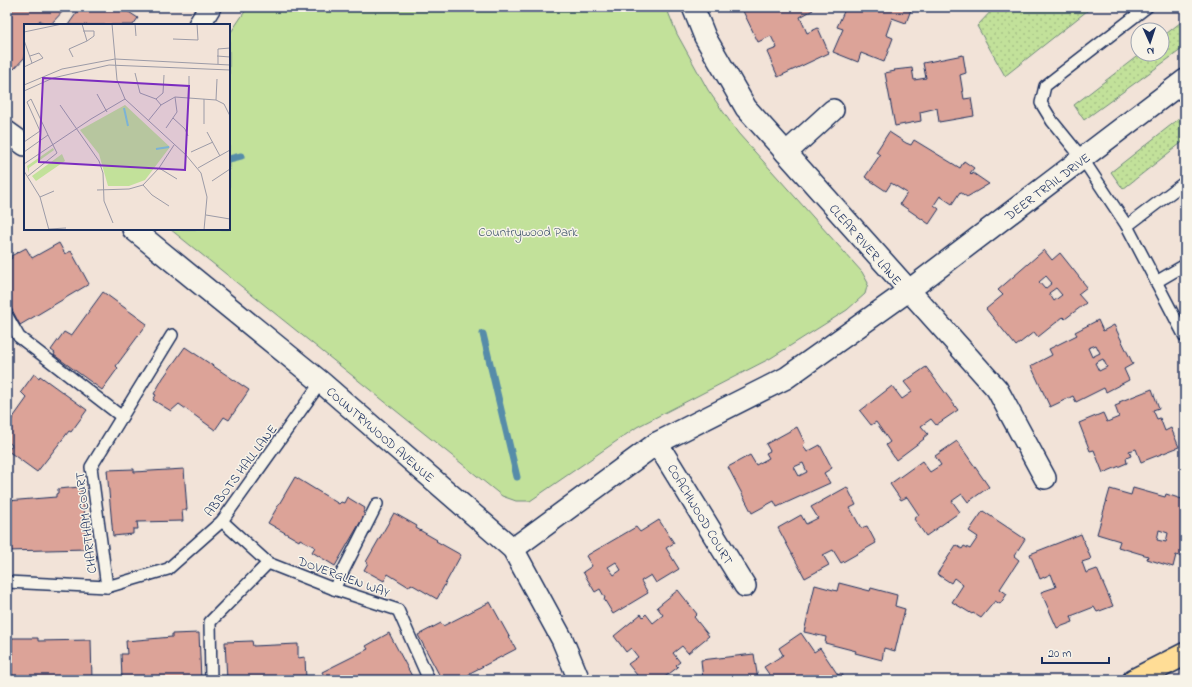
<svg xmlns="http://www.w3.org/2000/svg" width="1192" height="687" font-family="'Indie Flower',sans-serif">
  <style>
    .grass { fill: url(#grass-dots); stroke: #6e887c }
    .park { fill: #c2e19a; stroke: #6e887c }
    .lines { fill: none; stroke-linecap: round; stroke-linejoin: round }
    .stream { stroke: #568ca9; stroke-width: 7 }
    .building { fill: #dca398; stroke: #1b2f5e; fill-rule: evenodd }
    .lane-casing { stroke: #1b2f5e; stroke-width: 14 }
    .street-casing { stroke: #1b2f5e; stroke-width: 24 }
    .primary-casing { stroke: #1b2f5e; stroke-width: 25 }
    .lane { stroke: #f7f3e8; stroke-width: 11 }
    .street { stroke: #f7f3e8; stroke-width: 21 }
    .primary { stroke: #ffdd96; stroke-width: 22 }
    .labels { text-anchor: middle; stroke-width: 3; stroke-linejoin: round; paint-order: stroke }
    .street-label { font-size: 13px; fill: #1b2f5e; stroke: #f7f3e8 }
    .park-label { font-size: 13px; fill: #3c536a; stroke: #f7f3e8 }
    .inset-river { fill: none; stroke: #7dcadb; stroke-width: 2 }
    .inset-road { fill: none; stroke: #9c9ba7; stroke-width: 1 }
    .view { fill: #7b2cbf; fill-opacity: 0.15; stroke: #7b2cbf; stroke-width: 2 }
    .inset-edge { fill: none; stroke: #1b2f5e; stroke-width: 2 }
  </style>
  <defs>
    <pattern id="grass-dots" width="8" height="8" patternUnits="userSpaceOnUse"><rect width="8" height="8" fill="#c2e19a"/><path d="M2 2h.1M6 6h.1" fill="none" stroke="#a6c187" stroke-width="1.8" stroke-linecap="round"/></pattern>
  </defs>
  <rect width="100%" height="100%" fill="#f2e3d8"/>
  <filter id="ink" filterUnits="userSpaceOnUse"><feTurbulence type="fractalNoise" baseFrequency=".025" numOctaves="2"/><feDisplacementMap in="SourceGraphic" scale="8" xChannelSelector="R" yChannelSelector="G"/><feConvolveMatrix kernelMatrix="1 2 1 2 8 2 1 2 1" color-interpolation-filters="sRGB"/></filter>
  <g filter="url(#ink)">
    <g class="grass">
      <polygon points="995,7 1092,7 1005,76 977,26"/>
      <polygon points="1185,19 1185,47 1084,120 1074,105 1140,54 1162,54 1162,37"/>
      <polygon points="1185,114 1185,140 1123,189 1111,172"/>
    </g>
    <polygon class="park" points="248,7 666,7 677,34 708,90 738,133 862,272 868,283 865,294 847,310 771,358 637,427 530,501 516,501 502,496 170,229 229,229 229,35"/>
    <g class="lines">
      <g class="stream">
        <polyline points="229,159 241,156"/>
        <polyline points="483,334 517,477"/>
      </g>
    </g>
    <g class="building">
      <polygon points="7,7 67,7 50,25 46,25 40,20 35,25 25,25 25,57 14,69 7,62"/>
      <polygon points="89,7 121,7 138,18 133,25 68,25 80,8 86,12"/>
      <polygon points="741,7 812,7 813,10 800,17 807,33 818,28 829,53 778,77 767,52 777,48 771,36 758,42"/>
      <polygon points="846,7 912,7 906,23 892,18 886,35 893,38 884,62 861,53 858,62 833,52 843,29 837,27"/>
      <polygon points="963,55 966,73 960,75 964,99 971,98 974,116 939,122 937,108 920,112 921,121 895,126 885,73 895,71 894,70 912,68 914,80 926,78 923,63"/>
      <polygon points="889,132 906,143 911,145 914,140 960,168 964,161 974,168 970,173 972,175 973,173 989,184 967,197 960,192 952,204 940,196 934,205 939,209 929,224 900,204 907,193 891,183 886,191 865,177 880,155 876,152"/>
      <polygon points="59,243 65,254 71,251 89,284 20,325 7,300 7,261 12,258 11,256 26,248 32,258"/>
      <path d="M1044,250L1052,260L1060,253L1087,287L1078,294L1086,303L1065,319L1063,317L1038,337L1034,332L1016,346L986,309L1003,295L998,290ZM1046,276L1052,283L1045,289L1039,282ZM1056,288L1062,295L1054,301L1049,293Z"/>
      <polygon points="103,292 147,324 116,366 118,368 102,390 54,355 55,353 51,350 64,332 71,336"/>
      <path d="M1098,320L1103,331L1114,325L1133,364L1124,369L1129,380L1106,392L1104,388L1076,402L1073,396L1050,407L1031,366L1052,355L1049,349L1077,335L1075,332ZM1096,345L1100,353L1092,357L1088,348ZM1103,359L1107,367L1099,371L1095,363Z"/>
      <polygon points="185,347 249,390 229,420 224,417 215,430 179,404 171,411 153,400 156,395 154,394 163,378"/>
      <polygon points="926,367 958,410 936,425 931,419 921,426 928,434 923,438 924,439 896,460 886,445 890,442 876,422 871,425 860,411 892,386 902,399 912,392 904,382"/>
      <polygon points="34,374 39,378 40,376 87,410 71,432 69,431 37,472 8,451 12,445 7,441 7,426 27,398 21,392"/>
      <polygon points="1152,389 1159,408 1153,410 1157,419 1160,418 1165,431 1171,428 1179,447 1141,462 1136,449 1129,451 1131,456 1126,458 1127,463 1103,473 1094,450 1090,451 1079,423 1103,413 1107,422 1119,417 1115,406 1120,404 1119,402"/>
      <path d="M797,427L805,443L803,445L807,452L820,445L832,468L824,473L830,483L777,507L774,501L752,513L728,467L750,455L756,465L769,458L766,453L770,451L766,444ZM803,463L807,472L799,476L794,467Z"/>
      <polygon points="957,441 989,487 968,502 962,494 952,501 960,512 926,536 914,519 919,515 907,497 901,500 890,484 922,461 930,472 941,465 935,456"/>
      <polygon points="134,469 134,472 184,469 187,510 182,510 183,521 137,522 138,529 133,529 133,534 113,536 107,470"/>
      <polygon points="295,477 339,504 341,502 344,503 347,497 365,508 363,513 365,514 335,566 312,552 315,547 300,539 299,541 268,523"/>
      <polygon points="80,487 81,491 83,491 87,549 7,551 7,501 56,497 56,494 58,493 58,489"/>
      <polygon points="847,487 856,505 850,508 861,528 867,526 876,543 841,563 833,550 823,555 829,565 805,578 778,528 801,515 806,524 818,518 811,507"/>
      <path d="M1133,488L1165,497L1166,494L1185,500V558L1176,555L1173,567L1147,559L1148,556L1118,547L1120,541L1097,534L1110,489L1131,495ZM1159,530L1168,533L1166,542L1157,540Z"/>
      <polygon points="983,511 1025,539 1014,556 1019,560 1000,589 1007,594 1000,604 995,601 981,618 973,613 972,614 952,602 963,585 954,578 951,583 937,574 956,545 962,549 964,546 970,549 978,537 969,531"/>
      <polygon points="394,513 417,526 416,528 437,540 436,541 461,555 437,599 411,584 409,587 388,574 384,581 364,570 368,563 366,562"/>
      <path d="M659,520L674,543L666,548L679,569L656,583L651,575L641,581L648,593L613,614L604,599L605,598L600,589L595,592L583,572L592,566L586,556L636,527L640,532ZM616,562L621,570L614,575L608,567Z"/>
      <polygon points="1081,534 1091,559 1082,562 1086,573 1097,569 1113,606 1097,612 1094,607 1071,616 1073,622 1057,628 1041,592 1056,587 1051,574 1040,579 1030,554"/>
      <polygon points="839,583 870,591 871,588 897,595 895,606 905,609 895,651 884,648 882,660 855,653 856,651 825,643 826,637 804,632 815,585 837,591"/>
      <polygon points="678,590 697,614 694,617 709,636 688,653 682,646 673,653 680,662 676,665 678,667 661,680 641,680 628,664 638,657 631,648 626,652 614,636 641,614 643,617 646,614 653,623 663,615 657,607"/>
      <polygon points="490,602 516,649 470,673 471,675 468,676 469,680 442,680 418,635 441,623 443,626"/>
      <polygon points="199,633 201,680 122,680 121,654 127,654 126,641 172,637 172,634"/>
      <polygon points="389,633 414,680 326,680 322,672 368,649 366,646"/>
      <polygon points="801,633 814,652 820,648 838,675 841,673 846,680 773,680 764,667 783,655 779,648"/>
      <polygon points="12,638 38,638 38,641 91,640 92,680 12,680"/>
      <polygon points="252,641 253,646 298,644 298,658 305,657 306,680 227,680 225,642"/>
      <polygon points="754,654 758,680 703,680 701,660"/>
    </g>
    <g class="lines">
      <g class="lane-casing">
        <g id="lane">
          <polyline points="1185,182 1127,226 1185,337"/>
          <polyline points="1127,226 1082,158 1052,121 1041,103 1045,86 1147,7"/>
          <polyline points="1156,282 1185,265"/>
          <polyline points="7,316 19,337 122,417"/>
          <polyline points="222,521 268,563 334,589 398,610 429,680"/>
          <polyline points="7,582 107,587 168,569 222,521 321,382"/>
          <polyline points="107,587 91,467 172,335"/>
          <polyline points="334,589 377,504"/>
          <polyline points="211,680 210,622 268,563"/>
        </g>
      </g>
      <g class="street-casing">
        <g id="street">
          <polyline points="693,7 705,37 746,108 997,389 1045,478"/>
          <polyline points="199,25 210,7"/>
          <polyline points="7,132 25,145"/>
          <polyline points="786,153 833,110"/>
          <polyline points="133,229 321,382 513,549 562,639 579,680"/>
          <polyline points="657,443 745,586"/>
          <polyline points="513,549 657,443 786,378 908,291 1185,80"/>
        </g>
      </g>
      <g class="primary-casing">
        <polyline id="primary" points="1134,680 1185,654"/>
      </g>
      <use href="#lane" class="lane"/>
      <use href="#street" class="street"/>
      <use href="#primary" class="primary"/>
    </g>
  </g>
  <g class="labels">
    <g class="street-label">
      <text transform="translate(1047 186) rotate(-37)" y="5">DEER TRAIL DRIVE</text>
      <text transform="translate(866 244) rotate(49)" y="5">CLEAR RIVER LANE</text>
      <text transform="translate(381 434) rotate(41)" y="5">COUNTRYWOOD AVENUE</text>
      <text transform="translate(240 470) rotate(-53)" y="5">ABBOTS HALL LANE</text>
      <text transform="translate(701 514) rotate(59)" y="5">COACHWOOD COURT</text>
      <text transform="translate(85 523) rotate(-97)" y="5">CHARTHAM COURT</text>
      <text transform="translate(344 576) rotate(20)" y="5">DOVERGLEN WAY</text>
    </g>
    <g class="park-label">
      <text x="528" y="236">Countrywood Park</text>
    </g>
  </g>
  <g transform="translate(24 24)">
    <rect width="206" height="206" fill="#f2e3d8"/>
    <path d="M29,124L30,126L5,144V149L3,142ZM38,130L41,137L12,157L8,152Z" fill="#c2e19a"/>
    <path d="M101,81L146,123L121,156L105,162H84L75,130L56,106Z" fill="#c2e19a"/>
    <path class="inset-river" d="M100,84L104,102M132,125L145,123"/>
    <path class="inset-road" d="M88,0L93,56L101,75L162,131L177,149L183,173L180,206M111,0L112,12M59,7H70V12L63,17M0,8L38,0M149,15L174,16L173,0M0,16L8,39M193,32L206,33M49,33L45,25L63,17L58,0M194,40V25L206,24M0,43L19,34L15,29L6,32M111,49L116,69L132,75L137,81M0,61L38,45L91,35L206,41M0,67L29,54L85,41L206,46M73,70L83,88M132,75L139,69L140,51M165,75V52M180,75V100M192,76L193,55M36,81L75,137L79,149L80,177L89,199M149,94L161,105L164,112M124,97L137,81L151,73L192,76L200,80L206,92M142,104L153,88L151,73M183,108L196,132M0,118L16,107L3,78L7,75L24,111L0,128M167,128L189,118M0,140L67,95L101,75M135,144L153,155M174,144L206,126M0,147L16,173L25,206M4,152L33,129L24,111M188,157L206,145M119,161L128,171L145,182M73,166L105,165L119,161L135,144L150,121M16,173L30,167M182,191L206,195M25,205L42,204"/>
    <path class="view" d="M19,54L165,62L161,146L15,138Z"/>
    <rect width="206" height="206" class="inset-edge"/>
  </g>
  <rect width="1192" height="687" fill="none" stroke="#f7f3e8" stroke-width="24"/>
  <rect x="12" y="12" width="1168" height="663" fill="none" stroke="#1b2f5e" stroke-width="1.5" filter="url(#ink)"/>
  <g transform="translate(1150 42) rotate(177)"><circle r="19" fill="#f7f3e8" stroke="#9fa5b1"/>
  <path d="M0-3L7 15L0 10L-7 15Z" fill="#1b2f5e"/>
  <text y="-6" font-size="11" font-weight="bold" text-anchor="middle" fill="#1b2f5e">N</text>
  </g>
  <path d="M1042 657v6h67v-6" fill="none" stroke="#1b2f5e" stroke-width="2"/>
  <text x="1048" y="657" font-size="12" fill="#1b2f5e" stroke="#f7f3e8" stroke-width="3" paint-order="stroke">20 m</text>
</svg>
